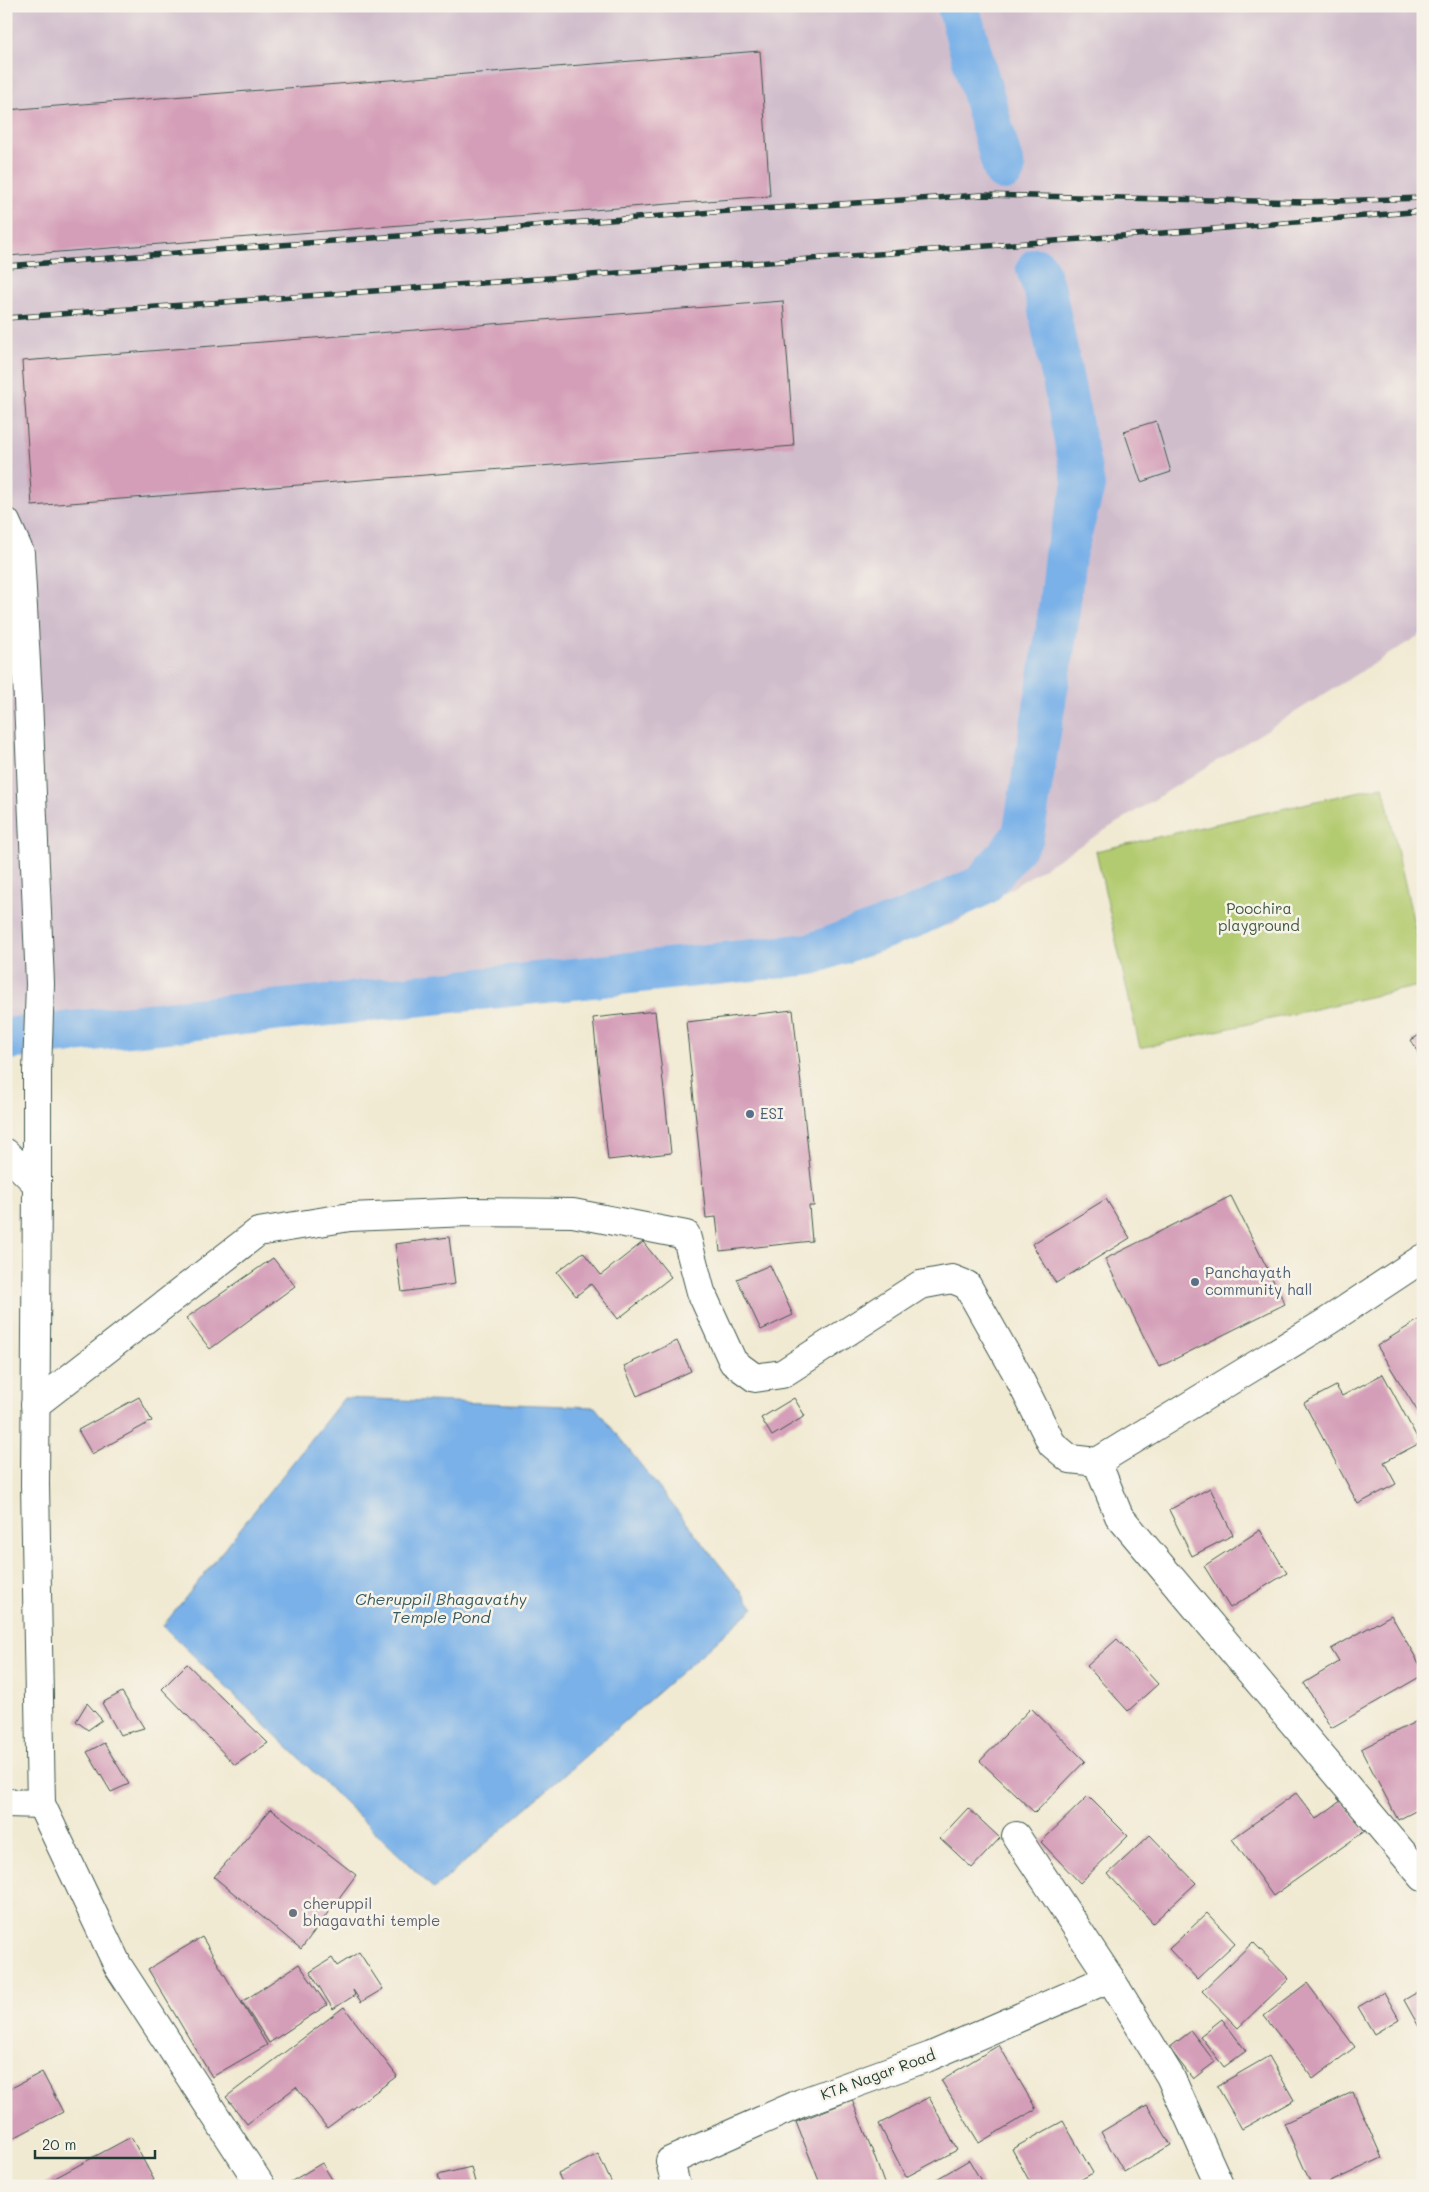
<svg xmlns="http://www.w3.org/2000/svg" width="1429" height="2192" font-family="Mali,sans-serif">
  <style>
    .industrial { fill: #d0bdcc }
    .green { fill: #b3cb70; stroke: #698452 }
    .water { fill: #79b1e8; stroke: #4c778e }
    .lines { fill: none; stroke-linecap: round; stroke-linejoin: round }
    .canal { stroke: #79b1e8; stroke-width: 42 }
    .building { fill: #d49eb8 }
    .minor-casing { stroke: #3e574c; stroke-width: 30 }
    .minor { stroke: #fff; stroke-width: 28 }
    .rail-casing { stroke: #1f3d34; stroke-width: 5.5 }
    .rail { stroke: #f7f3e8; stroke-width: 4; stroke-dasharray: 11; stroke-linecap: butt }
    .service-dot { fill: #5c6f8a; stroke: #f7f3e8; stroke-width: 2 }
    .worship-dot { fill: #6b7280; stroke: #f7f3e8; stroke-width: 2 }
    .labels { text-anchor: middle; stroke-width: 5; stroke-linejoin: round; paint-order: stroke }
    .park-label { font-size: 15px; fill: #3d5940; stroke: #f7f3e8 }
    .service-label { font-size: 15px; fill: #4e5e75; stroke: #f7f3e8; text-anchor: start }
    .worship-label { font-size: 15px; fill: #5b616d; stroke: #f7f3e8; text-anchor: start }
    .street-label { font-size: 15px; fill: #1f3d34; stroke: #f7f3e8 }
    .water-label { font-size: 16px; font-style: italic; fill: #365a61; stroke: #f7f3e8 }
  </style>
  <rect width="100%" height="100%" fill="#f7f3e8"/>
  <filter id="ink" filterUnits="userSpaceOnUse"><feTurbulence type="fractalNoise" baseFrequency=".02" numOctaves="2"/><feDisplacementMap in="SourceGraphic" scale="10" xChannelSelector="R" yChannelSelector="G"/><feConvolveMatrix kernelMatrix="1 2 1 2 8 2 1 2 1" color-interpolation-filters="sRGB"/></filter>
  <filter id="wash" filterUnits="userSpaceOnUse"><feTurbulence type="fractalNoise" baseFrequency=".0096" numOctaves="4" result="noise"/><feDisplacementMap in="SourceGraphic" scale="20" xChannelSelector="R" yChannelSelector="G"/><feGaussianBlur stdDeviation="1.12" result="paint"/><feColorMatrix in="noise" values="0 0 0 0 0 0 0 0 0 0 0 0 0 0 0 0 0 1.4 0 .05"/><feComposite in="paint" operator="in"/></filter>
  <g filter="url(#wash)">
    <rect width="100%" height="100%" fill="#f1ead3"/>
    <polygon class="industrial" points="6,6 1423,6 1423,633 952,925 6,1044"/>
    <polygon class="green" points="1383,786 1423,964 1423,985 1140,1048 1096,851"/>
    <polygon class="water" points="344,1398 595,1407 754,1608 434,1889 163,1626"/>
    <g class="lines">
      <g class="canal">
        <polyline points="958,6 1004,170"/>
        <polyline points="6,1039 811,954 907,920 983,885 1023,836 1057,628 1065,555 1084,486 1046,295 1037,269"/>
      </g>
    </g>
    <g id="blocks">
      <g class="building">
        <polygon points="760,51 770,196 8,256 6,229 6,110"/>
        <polygon points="783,301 794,446 32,506 22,361"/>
        <polygon points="1156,421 1171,472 1141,482 1124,431"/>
        <polygon points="793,1010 814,1206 809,1206 812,1241 720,1251 716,1217 706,1218 686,1022"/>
        <polygon points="655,1011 671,1153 608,1160 593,1018"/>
        <polygon points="1423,1033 1423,1059 1411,1040"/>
        <polygon points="1231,1196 1285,1304 1159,1367 1105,1259"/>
        <polygon points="1106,1199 1130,1238 1056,1283 1032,1244"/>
        <polygon points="449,1237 455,1284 402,1292 395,1244"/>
        <polygon points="643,1242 671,1277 618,1319 591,1284 576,1296 557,1272 583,1252 601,1275"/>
        <polygon points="273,1258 295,1286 210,1349 186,1318"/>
        <polygon points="770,1265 793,1315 761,1330 737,1279"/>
        <polygon points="1420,1319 1423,1324 1423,1420 1377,1346"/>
        <polygon points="677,1341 691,1371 637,1396 624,1366"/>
        <polygon points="1383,1374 1420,1443 1384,1462 1396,1484 1358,1504 1304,1403 1336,1386 1342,1396"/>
        <polygon points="139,1397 152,1421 92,1454 78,1430"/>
        <polygon points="794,1398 805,1416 772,1436 761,1418"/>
        <polygon points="1210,1488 1233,1535 1192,1556 1169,1510"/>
        <polygon points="1260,1530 1287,1573 1230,1608 1204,1566"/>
        <polygon points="1391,1615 1423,1670 1423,1675 1331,1728 1304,1683 1339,1662 1331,1649"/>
        <polygon points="1117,1639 1158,1684 1128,1711 1087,1666"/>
        <polygon points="187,1664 268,1743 235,1765 162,1689"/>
        <polygon points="122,1692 144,1728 120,1735 102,1703"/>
        <polygon points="87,1703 102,1720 88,1730 76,1721"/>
        <polygon points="1031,1708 1085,1761 1035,1813 980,1761"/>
        <polygon points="1419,1720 1423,1728 1423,1807 1398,1820 1361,1749"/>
        <polygon points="104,1743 129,1784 111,1792 87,1752"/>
        <polygon points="1296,1793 1316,1819 1342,1800 1365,1831 1273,1896 1232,1839"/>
        <polygon points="1088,1796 1128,1836 1080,1883 1041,1842"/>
        <polygon points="968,1808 1000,1838 972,1868 940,1838"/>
        <polygon points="271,1809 356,1875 301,1949 214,1877"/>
        <polygon points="1150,1835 1196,1883 1153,1923 1108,1874"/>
        <polygon points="1207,1913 1235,1943 1197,1979 1169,1949"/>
        <polygon points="202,1937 267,2045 212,2077 148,1969"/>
        <polygon points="1253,1942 1289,1979 1238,2028 1202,1991"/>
        <polygon points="359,1952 383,1989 361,2002 353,1990 355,1995 333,2009 310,1972 332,1958 337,1966"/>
        <polygon points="299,1964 327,2005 269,2043 242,2002"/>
        <polygon points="1307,1983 1355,2047 1313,2079 1264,2016"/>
        <polygon points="1423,1989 1423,2024 1419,2027 1404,2000"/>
        <polygon points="1384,1992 1399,2019 1374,2034 1358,2007"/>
        <polygon points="344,2007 397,2076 327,2128 296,2087 247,2124 226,2097"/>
        <polygon points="1222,2019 1246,2051 1224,2067 1200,2036"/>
        <polygon points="1191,2031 1215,2062 1193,2079 1169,2048"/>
        <polygon points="999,2045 1036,2109 979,2143 941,2080"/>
        <polygon points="1269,2056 1294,2100 1242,2129 1217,2086"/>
        <polygon points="42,2072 63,2112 6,2142 6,2091"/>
        <polygon points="1353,2092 1382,2158 1322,2186 1312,2186 1284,2123"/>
        <polygon points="929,2097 957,2150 906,2177 879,2124"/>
        <polygon points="852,2100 872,2150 885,2186 821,2186 812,2163 796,2122"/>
        <polygon points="1147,2105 1171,2145 1124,2172 1101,2132"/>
        <polygon points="1063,2121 1093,2173 1069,2186 1032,2186 1012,2149"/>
        <polygon points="131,2137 154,2180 143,2186 40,2186"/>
        <polygon points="598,2154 613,2186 564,2186 558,2174"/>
        <polygon points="969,2160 984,2186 925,2186"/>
        <polygon points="322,2163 336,2186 288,2186 287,2184"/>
        <polygon points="471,2167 476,2186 441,2186 438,2175"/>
      </g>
    </g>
  </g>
  <g filter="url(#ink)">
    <use href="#blocks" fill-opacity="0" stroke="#3e574c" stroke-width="1"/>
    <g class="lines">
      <g class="minor-casing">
        <g id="minor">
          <polyline points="6,522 20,553 28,700 40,984 37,1072 37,1184"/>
          <polyline points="6,1153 37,1184 35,1485 41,1804 118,1966 261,2186"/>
          <polyline points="35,1405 258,1232 350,1217 468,1212 573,1213 686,1235 701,1292 733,1362 755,1378 782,1374 920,1285 952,1279 967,1285 1016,1372 1052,1444 1070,1459 1097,1462 1119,1516 1423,1877"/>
          <polyline points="1097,1462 1328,1321 1423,1258"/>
          <polyline points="6,1803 41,1804"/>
          <polyline points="1016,1836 1110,1978"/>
          <polyline points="676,2186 670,2161 801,2103 931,2056 1110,1978 1170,2076 1220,2186"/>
        </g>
      </g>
      <use href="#minor" class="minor"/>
      <g class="rail-casing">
        <g id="rail">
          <polyline points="6,266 714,212 982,195 1305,202 1423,198"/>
          <polyline points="6,318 1190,231 1423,211"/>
        </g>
      </g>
      <use href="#rail" class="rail"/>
    </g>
  </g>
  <g class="service-dot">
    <circle cx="750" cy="1114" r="5"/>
    <circle cx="1195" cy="1282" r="5"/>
  </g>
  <circle class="worship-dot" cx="293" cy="1913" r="5"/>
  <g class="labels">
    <g class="park-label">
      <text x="1259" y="914">Poochira<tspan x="1259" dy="17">playground</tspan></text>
    </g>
    <g class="service-label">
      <text x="760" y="1119">ESI</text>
      <text x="1205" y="1278">Panchayath<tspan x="1205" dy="17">community hall</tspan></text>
    </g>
    <g class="worship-label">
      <text x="303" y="1909">cheruppil<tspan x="303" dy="17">bhagavathi temple</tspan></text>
    </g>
    <g class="street-label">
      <text transform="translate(878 2075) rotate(-20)" y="5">KTA Nagar Road</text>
    </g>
    <g class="water-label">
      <text x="441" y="1605">Cheruppil Bhagavathy<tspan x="441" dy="18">Temple Pond</tspan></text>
    </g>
  </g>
  <rect width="1429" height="2192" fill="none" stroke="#f7f3e8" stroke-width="25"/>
  <path d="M35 2150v8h120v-8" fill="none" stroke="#1f3d34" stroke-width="2.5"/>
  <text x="42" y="2150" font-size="15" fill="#1f3d34" stroke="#f7f3e8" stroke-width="4" paint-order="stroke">20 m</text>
</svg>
